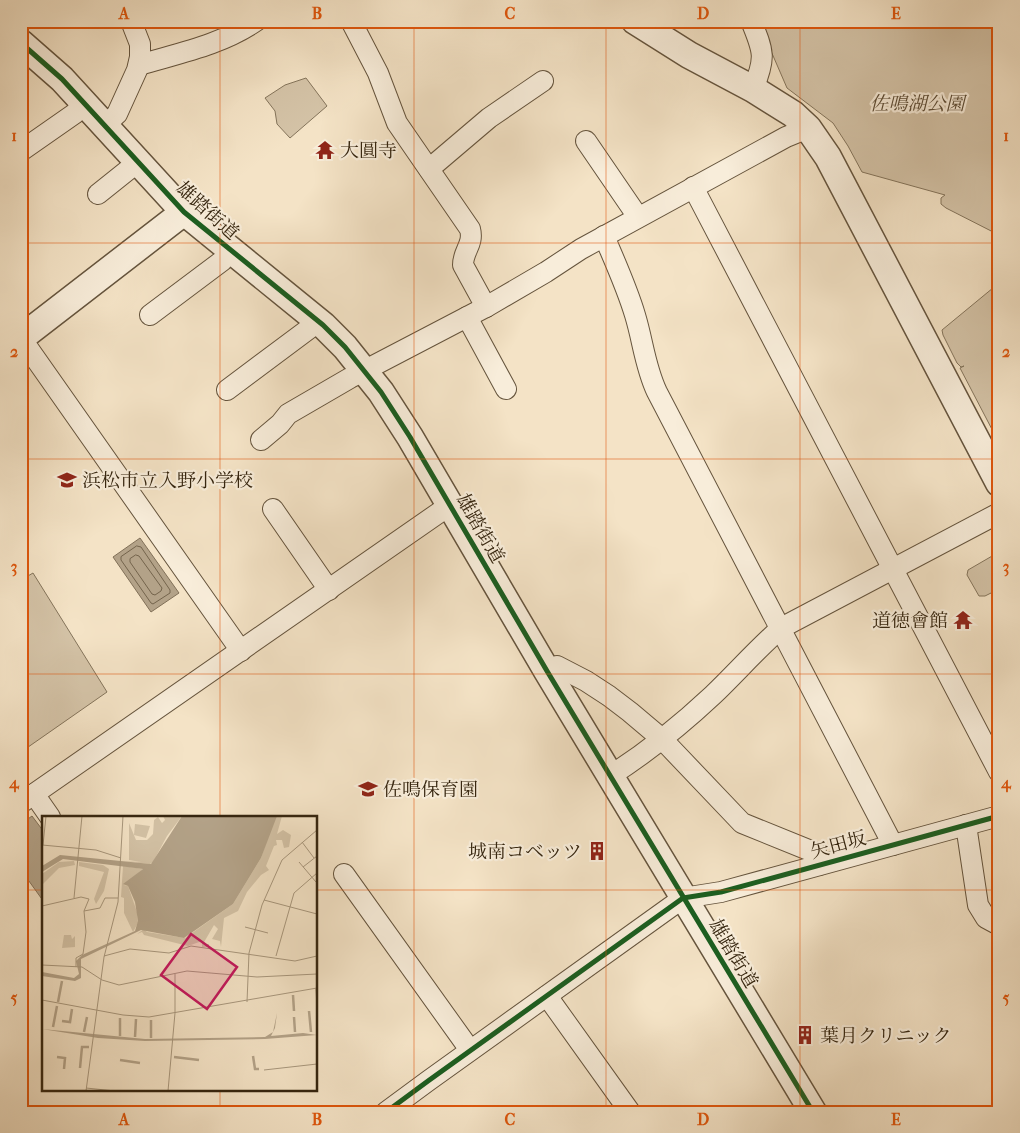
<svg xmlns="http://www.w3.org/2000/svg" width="1020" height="1133" font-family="'IM FELL French Canon','Noto Serif JP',serif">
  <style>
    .green { fill: #d4c3a7; stroke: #84745b }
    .water { fill: #b3a288; stroke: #817058 }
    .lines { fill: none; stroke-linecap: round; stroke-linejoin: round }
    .shore { stroke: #74644c; stroke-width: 1 }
    .minor-casing { stroke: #65543d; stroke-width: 22 }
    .tertiary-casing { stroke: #65543d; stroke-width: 29 }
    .minor { stroke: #f8edda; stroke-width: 20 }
    .tertiary { stroke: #f8edda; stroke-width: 26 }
    .cycleway-casing { stroke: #f8edda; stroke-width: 8 }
    .cycleway { stroke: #1b5e20; stroke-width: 5 }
    .grid { fill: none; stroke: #df560c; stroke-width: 1; stroke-opacity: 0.55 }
    .labels { text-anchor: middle; stroke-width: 4.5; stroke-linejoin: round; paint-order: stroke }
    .park-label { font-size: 19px; font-style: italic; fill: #5d4c35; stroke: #f8edda }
    .poi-label { font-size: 19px; fill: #35250f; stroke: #f8edda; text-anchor: start }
    .street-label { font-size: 19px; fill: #35250f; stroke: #f8edda }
    .inset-river { fill: none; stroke: #b3a288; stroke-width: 2.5 }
    .inset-road { fill: none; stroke: #a8977d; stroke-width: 1 }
    .view { fill: #c2185b; fill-opacity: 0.15; stroke: #c2185b; stroke-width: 2.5 }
    .inset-edge { fill: none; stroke: #35250f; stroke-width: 2.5 }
    .neatline { fill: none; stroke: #df560c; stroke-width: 2 }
    .grid-label { font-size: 16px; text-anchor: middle; font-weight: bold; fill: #df560c }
  </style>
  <rect width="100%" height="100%" fill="#f4e3c6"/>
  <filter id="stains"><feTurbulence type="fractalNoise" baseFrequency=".004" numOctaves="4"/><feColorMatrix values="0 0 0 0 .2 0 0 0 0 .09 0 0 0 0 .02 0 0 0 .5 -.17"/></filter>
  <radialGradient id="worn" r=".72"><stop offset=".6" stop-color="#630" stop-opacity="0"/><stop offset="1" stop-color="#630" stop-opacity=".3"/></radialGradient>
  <g class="green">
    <polygon points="758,21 999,21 999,235 946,208 941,204 941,198 945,195 862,172 848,146 833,123 787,88"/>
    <polygon points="306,78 327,106 290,138 277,124 275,111 265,98 285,85"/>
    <polygon points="999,283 999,319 995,326 999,330 999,439 997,439 960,368 964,366 961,367 957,363 943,335 942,330"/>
    <polygon points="999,552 999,589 985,596 979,596 967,575 968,570"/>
    <polygon points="33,573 107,692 21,752 21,580"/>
  </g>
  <g class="water">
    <polygon points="140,538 179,593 151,612 113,557"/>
    <polygon points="32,816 44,832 44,902 21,870 21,824"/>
  </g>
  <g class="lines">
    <g class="shore">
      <polygon points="137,546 141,547 170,590 170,593 153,604 151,603 121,560 121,557"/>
      <polygon points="136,555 139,556 162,588 161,591 155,595 152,594 130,562 130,559"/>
    </g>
    <g class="minor-casing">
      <g id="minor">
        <path d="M351,21L378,73L397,123L470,229C474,245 463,250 463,265L486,307"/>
        <path d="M751,21C764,52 766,58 753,89"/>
        <path d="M139,65C179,53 221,45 256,21"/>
        <polyline points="105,125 117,114 137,70 140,57 140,44 131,21"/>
        <polyline points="586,141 638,217"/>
        <polyline points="21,151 74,114 85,104"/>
        <polyline points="429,169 489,118 543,81"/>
        <polyline points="693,187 999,772"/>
        <polyline points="98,194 138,162"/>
        <path d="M604,236C615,262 627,288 635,315C643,341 645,367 657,392L893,845"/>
        <polyline points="150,315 222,261 231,250"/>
        <polyline points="467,317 506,389"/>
        <polyline points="21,338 241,651"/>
        <polyline points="227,390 310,328 317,320"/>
        <polyline points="261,440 280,424 288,414 350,378 486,307 546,272 581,249 786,137 808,128"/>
        <polyline points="273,509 329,590"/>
        <polyline points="547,671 557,666 586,681 609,696 630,712 662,739 742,823 816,853 819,865"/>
        <path d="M610,776C646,753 681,725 713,695C736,673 757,649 781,628L999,513"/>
        <polyline points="34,794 50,817"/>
        <polyline points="21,803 450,505"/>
        <polyline points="966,825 978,905 986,918 999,925"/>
        <polyline points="344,874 470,1050"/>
        <polyline points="547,996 630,1112"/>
        <polyline points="386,1112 428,1081 683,898 721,892 999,816"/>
      </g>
    </g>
    <g class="tertiary-casing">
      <g id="tertiary">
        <polyline points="635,21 689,55 753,89 793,114 808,128 828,157 999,483"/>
        <polyline points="21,43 62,79 184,212 323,325 345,347 381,392 410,437 547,671 813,1112"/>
        <polyline points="21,338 184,212"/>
      </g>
    </g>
    <use href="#minor" class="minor"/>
    <use href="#tertiary" class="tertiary"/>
    <g class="cycleway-casing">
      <g id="cycleway">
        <polyline points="21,43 62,79 184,212 323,325 345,347 381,392 410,437 547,671 813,1112"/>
        <polyline points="386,1112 428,1081 683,898 721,892 999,816"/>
      </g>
    </g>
    <use href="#cycleway" class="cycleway"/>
  </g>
  <path class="grid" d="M220,21V817M414,21V1112M606,21V1112M800,21V1112M21,243H999M21,459H999M21,674H999M21,890H44M316,890H999M220,1089V1112"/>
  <defs>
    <g id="temple-bare" transform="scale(1.5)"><path d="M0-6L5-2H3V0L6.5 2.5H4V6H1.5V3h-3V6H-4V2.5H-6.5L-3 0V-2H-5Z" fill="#8f2418" stroke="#f8edda" stroke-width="2.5" paint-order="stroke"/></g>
    <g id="school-bare" transform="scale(1.5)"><path d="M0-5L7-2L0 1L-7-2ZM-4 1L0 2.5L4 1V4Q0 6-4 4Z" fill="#8f2418" stroke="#f8edda" stroke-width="2.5" paint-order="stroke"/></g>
    <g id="building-bare" transform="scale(1.5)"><path d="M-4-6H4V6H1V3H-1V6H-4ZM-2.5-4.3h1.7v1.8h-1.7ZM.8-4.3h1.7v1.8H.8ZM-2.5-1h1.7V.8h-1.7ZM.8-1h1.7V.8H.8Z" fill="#8f2418" stroke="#f8edda" stroke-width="2.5" paint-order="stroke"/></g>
  </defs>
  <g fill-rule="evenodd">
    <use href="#temple-bare" x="325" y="150"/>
    <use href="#school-bare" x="67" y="480"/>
    <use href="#temple-bare" x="963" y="620"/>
    <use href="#school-bare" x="368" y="789"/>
    <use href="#building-bare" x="597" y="851"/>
    <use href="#building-bare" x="805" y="1035"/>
  </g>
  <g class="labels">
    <g class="park-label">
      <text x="917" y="110">佐鳴湖公園</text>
    </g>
    <g class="poi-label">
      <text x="340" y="157">大圓寺</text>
      <text x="82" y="487">浜松市立入野小学校</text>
      <text x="948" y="627" text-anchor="end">道徳會館</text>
      <text x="383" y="796">佐鳴保育園</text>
      <text x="582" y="858" text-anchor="end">城南コベッツ</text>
      <text x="820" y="1042">葉月クリニック</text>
    </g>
    <g class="street-label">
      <text transform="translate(208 210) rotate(42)" y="7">雄踏街道</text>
      <text transform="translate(481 528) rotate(60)" y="7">雄踏街道</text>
      <text transform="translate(838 844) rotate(-15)" y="7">矢田坂</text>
      <text transform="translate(734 953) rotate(59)" y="7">雄踏街道</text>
    </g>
  </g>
  <g transform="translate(42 816)">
    <rect width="275" height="275" fill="#f4e3c6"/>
    <path d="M121,0H140L125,20L111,46L108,48L81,45L99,46L87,44V7L94,24H105L111,18L112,4L116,1L120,7L123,4ZM233,0H240L235,18L241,14L249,19L247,31L242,32L240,24H234L235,29L232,30L224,50L227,54L219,59L205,76L196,95L182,102L179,131L178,125L170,123L176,113L172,109L161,128H167V131H160V125L146,130L102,119L100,116L95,118L102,113L105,116L143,122L191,88L219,42ZM93,8L108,10L104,22L92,19ZM17,46L32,45L33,49L17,52L0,69V58ZM37,46L61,49L67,53L62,75L54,88L52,83L62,56L37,50ZM81,50L101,53L82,69L86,70L95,96L96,107L91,116L82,97V82L79,81ZM22,119H29L30,123L33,120V131L20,132Z" fill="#d4c3a7"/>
    <path d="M140,0H235L219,42L191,88L142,122L99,114L39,143V162L33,165L0,160V156L32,162L37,158L34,145L40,139L93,115L96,105L93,86L86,70L81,68L101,53L21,43L0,56V50L18,39L109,48ZM235,197L233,212L229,220L261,217L275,219L223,223L103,225L56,222L0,213L103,223L223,221L231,216Z" fill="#b3a288"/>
    <path class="inset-river" d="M251,179L252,195M16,186L20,165M267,195L269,216M252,201L253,216M20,205L28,206L30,193M11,211L15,190M42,216L45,201M78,220V202M93,221L94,203M109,222V204M211,240L213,253H217M15,241L23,242L22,253M132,241L157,244M78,244L98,247M38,252L40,231H47"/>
    <path class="inset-road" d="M260,26L272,42M0,29L54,34L79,42M1,29L4,0M257,46L274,66M261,51L275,40M32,82L40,0M222,84L275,98M0,90L39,81L47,83L42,95L44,116L41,138L34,142V151M42,95L58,92L63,82H76M203,111L226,117M62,140L88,133L127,137L149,130L253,145L275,140M234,140L252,77L275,57M0,149L40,151L60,164L77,169L145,155L215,161L275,158M274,173L275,191M0,184L81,199L107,201L275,172M205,186L207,137L220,89L240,44L275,14M133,197V158M222,254L275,248M44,272L73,275M44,275L62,141L76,86L81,0M126,275L133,197"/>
    <path class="view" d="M149,118L195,151L165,193L119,159Z"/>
    <rect width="275" height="275" class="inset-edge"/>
  </g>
  <rect width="1020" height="1133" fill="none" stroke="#f4e3c6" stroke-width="55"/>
  <rect x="28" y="28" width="964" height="1078" class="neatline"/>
  <g class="grid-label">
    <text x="124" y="19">A</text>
    <text x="317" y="19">B</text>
    <text x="510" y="19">C</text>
    <text x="703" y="19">D</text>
    <text x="896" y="19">E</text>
    <text x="14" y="141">1</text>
    <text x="1006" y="141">1</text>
    <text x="14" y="357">2</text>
    <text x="1006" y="357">2</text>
    <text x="14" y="572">3</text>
    <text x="1006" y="572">3</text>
    <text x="14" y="788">4</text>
    <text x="1006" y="788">4</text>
    <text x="14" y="1003">5</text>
    <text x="1006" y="1003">5</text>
    <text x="124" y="1125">A</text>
    <text x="317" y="1125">B</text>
    <text x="510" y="1125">C</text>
    <text x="703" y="1125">D</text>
    <text x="896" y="1125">E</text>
  </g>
  <rect width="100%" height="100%" filter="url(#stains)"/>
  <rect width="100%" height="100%" fill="url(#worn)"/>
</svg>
